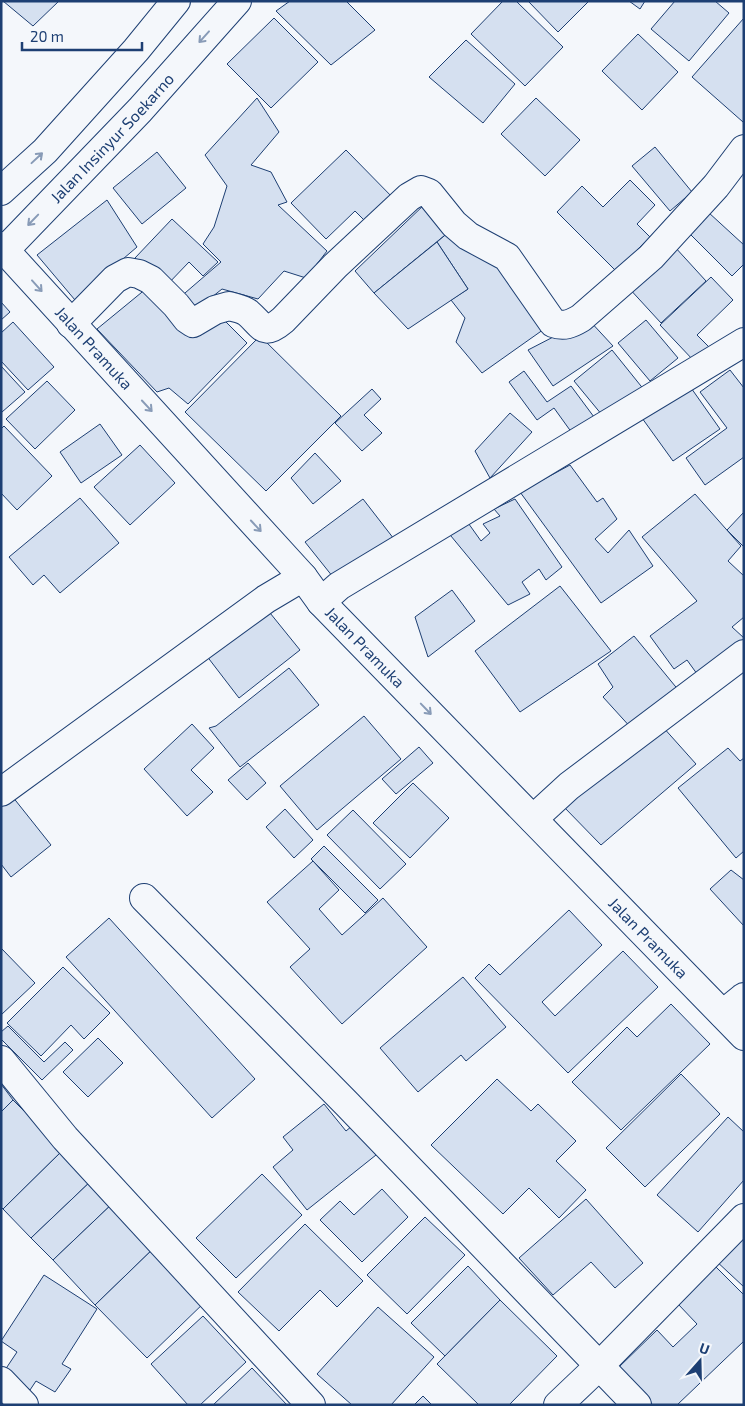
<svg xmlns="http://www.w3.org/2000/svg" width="745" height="1406" font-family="'Exo 2',sans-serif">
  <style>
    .building { fill: #d5e0f0; stroke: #1d3f73 }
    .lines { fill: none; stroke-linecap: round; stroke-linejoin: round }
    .minor-casing { stroke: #1d3f73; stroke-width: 30 }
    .minor { stroke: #f4f7fb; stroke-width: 28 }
    .oneway { stroke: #889bb7 }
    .labels { text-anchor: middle; stroke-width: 4; stroke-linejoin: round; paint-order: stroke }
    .street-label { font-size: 16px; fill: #1d3f73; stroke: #f4f7fb }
  </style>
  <rect width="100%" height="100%" fill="#f4f7fb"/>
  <g class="building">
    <polygon points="3,1 59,1 33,26"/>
    <polygon points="290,1 346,1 375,30 331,65 276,11"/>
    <polygon points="503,1 516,1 563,47 525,86 471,34"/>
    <polygon points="528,1 589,1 558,32"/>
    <polygon points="629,1 645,1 640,9"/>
    <polygon points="675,1 715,1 729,13 689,61 651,29"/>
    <polygon points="274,18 318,62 271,108 227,64"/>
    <polygon points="744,18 744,120 743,122 692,77"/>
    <polygon points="638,34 678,72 642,110 602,71"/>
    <polygon points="466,40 515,84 483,123 429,77"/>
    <polygon points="257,98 279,132 251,165 271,172 287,202 278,205 327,251 306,278 284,271 258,299 222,289 192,313 178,299 221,262 203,244 214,227 227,186 205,155"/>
    <polygon points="536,98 580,140 545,176 501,134"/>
    <polygon points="655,147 692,192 670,211 632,166"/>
    <polygon points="346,150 398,203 372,228 355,211 326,239 291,203"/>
    <polygon points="157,152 186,188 142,224 113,188"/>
    <polygon points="630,180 655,205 637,224 650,237 616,271 557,212 582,186 603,207"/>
    <polygon points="107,200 137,247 75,300 37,255"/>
    <polygon points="426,203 450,231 374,293 355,271"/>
    <polygon points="708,212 744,245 744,264 732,276 688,232"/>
    <polygon points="172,219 218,262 203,276 189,262 165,287 135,258"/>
    <polygon points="450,231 516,276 547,327 482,373 456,342 465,318 451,300 468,289 437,242"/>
    <polygon points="437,242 468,289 408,329 374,293"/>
    <polygon points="674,246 706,281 661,323 627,286"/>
    <polygon points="711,277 733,300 697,335 709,347 694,361 660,325"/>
    <polygon points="147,288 196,335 219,315 247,343 188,404 169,388 157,392 97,329"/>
    <polygon points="1,302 10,312 1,320"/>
    <polygon points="588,319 613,346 553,386 528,350"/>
    <polygon points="646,320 678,358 650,381 618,343"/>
    <polygon points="13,322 54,367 28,390 1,361 1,333"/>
    <polygon points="260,336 341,416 266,491 185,412"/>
    <polygon points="612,350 645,391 607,421 574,381"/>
    <polygon points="1,366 25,392 2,412 1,411"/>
    <polygon points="730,370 744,388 744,457 705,485 686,458 727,428 700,392"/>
    <polygon points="524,371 547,402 571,386 594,417 572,433 554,408 537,420 509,382"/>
    <polygon points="47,381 75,410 35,449 6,419"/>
    <polygon points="689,385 720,429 673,461 642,418"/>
    <polygon points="372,389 381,399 364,415 382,433 362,451 335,423"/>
    <polygon points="510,413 532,432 490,478 475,451"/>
    <polygon points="100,424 122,455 81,483 60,452"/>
    <polygon points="4,426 52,476 17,510 1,493 1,429"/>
    <polygon points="140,445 175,483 130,525 94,487"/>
    <polygon points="315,453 341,481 313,504 291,478"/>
    <polygon points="570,465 597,502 603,498 617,519 595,539 608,553 629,530 653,566 601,603 520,492"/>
    <polygon points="695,494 741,546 728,561 744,576 744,617 732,627 744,638 744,640 700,678 687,660 674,669 650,636 697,601 642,537"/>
    <polygon points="80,498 119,543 60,593 44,575 33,585 9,557"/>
    <polygon points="363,499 394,539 337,582 305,542"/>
    <polygon points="515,499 562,567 546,580 539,569 522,582 530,594 508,605 446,530 466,520 481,541 490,533 483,524 500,516 494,509"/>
    <polygon points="744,512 744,547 727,530"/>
    <polygon points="560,586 611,651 520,712 475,651"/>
    <polygon points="452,590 475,621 428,657 415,617"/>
    <polygon points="266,608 300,650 239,698 206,655"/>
    <polygon points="634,636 680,692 633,730 603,697 613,687 598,664"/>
    <polygon points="289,668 319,705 240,767 209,728 216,726"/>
    <polygon points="364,716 401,759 317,830 280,786"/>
    <polygon points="192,724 214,748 191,770 213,792 187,816 144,769"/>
    <polygon points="662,726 696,764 601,845 563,806"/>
    <polygon points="419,747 433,763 396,794 382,779"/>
    <polygon points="728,748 740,761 744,758 744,851 736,858 678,788"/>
    <polygon points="248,763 266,783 247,800 228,780"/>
    <polygon points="413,783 449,818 410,858 373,823"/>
    <polygon points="12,796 51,845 11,877 1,864 1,804"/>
    <polygon points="285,809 313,840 294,858 266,827"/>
    <polygon points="353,810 406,864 380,889 327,835"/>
    <polygon points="324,846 378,900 365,913 311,859"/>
    <polygon points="313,861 339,890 319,909 342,935 383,898 427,947 342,1024 290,967 310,949 267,902"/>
    <polygon points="731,870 744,880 744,926 710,889"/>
    <polygon points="569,910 602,945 542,1002 555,1016 623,951 658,987 568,1073 475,978 489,964 500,975"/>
    <polygon points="109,918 255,1079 212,1118 66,957"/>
    <polygon points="1,948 35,983 1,1015"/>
    <polygon points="63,967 110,1013 84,1039 71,1025 41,1056 7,1023"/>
    <polygon points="463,977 506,1027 466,1061 461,1055 418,1092 380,1048"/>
    <polygon points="671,1004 710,1044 621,1130 572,1082 627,1027 637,1037"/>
    <polygon points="8,1026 44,1062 65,1042 73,1050 42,1080 1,1039 1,1032"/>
    <polygon points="98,1038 123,1063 88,1097 63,1072"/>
    <polygon points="681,1074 720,1114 645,1187 606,1148"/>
    <polygon points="497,1079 531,1111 538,1104 576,1141 556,1161 586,1190 559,1218 529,1188 503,1214 431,1145"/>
    <polygon points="1,1084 13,1100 1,1112"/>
    <polygon points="13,1100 63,1150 3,1209 1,1207 1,1112"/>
    <polygon points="324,1104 346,1131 352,1126 376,1155 307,1210 273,1167 293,1150 283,1137"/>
    <polygon points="728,1117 744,1132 744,1180 698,1232 657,1195"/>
    <polygon points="63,1150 92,1180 31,1238 3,1209"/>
    <polygon points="262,1174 302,1215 236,1278 196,1238"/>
    <polygon points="92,1180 114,1202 53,1260 31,1238"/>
    <polygon points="382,1189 408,1217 362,1262 320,1220 340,1201 354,1215"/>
    <polygon points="586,1199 643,1263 615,1288 591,1262 553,1295 519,1258"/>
    <polygon points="114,1202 156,1246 95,1305 53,1260"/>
    <polygon points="425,1217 465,1255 407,1314 367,1275"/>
    <polygon points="305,1224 363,1281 337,1307 320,1290 279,1331 238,1292"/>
    <polygon points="744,1227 744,1287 714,1259"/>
    <polygon points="156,1246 208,1299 147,1358 95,1305"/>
    <polygon points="468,1266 500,1300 445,1356 411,1323"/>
    <polygon points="716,1267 744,1295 744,1341 677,1405 653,1405 618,1368 657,1330 673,1347 697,1324 678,1304"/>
    <polygon points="44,1275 97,1309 62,1364 71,1369 55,1392 36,1381 30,1390 3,1373 17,1352 1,1341"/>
    <polygon points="500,1300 557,1356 509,1405 479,1405 437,1364"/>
    <polygon points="378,1307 434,1357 391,1405 352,1405 317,1374"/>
    <polygon points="203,1316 246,1362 200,1405 188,1405 151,1364"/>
    <polygon points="252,1368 287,1405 213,1405"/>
    <polygon points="423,1396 432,1405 414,1405"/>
  </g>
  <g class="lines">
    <g class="minor-casing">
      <g id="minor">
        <polyline points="1,191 45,151 136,50 176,1"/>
        <path id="s1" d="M1,246L303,577L321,602L744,1036"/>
        <path id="s2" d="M5,250L140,110L237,1"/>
        <path d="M71,324L115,279L128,272L139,274L151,280L176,305L187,319L193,323L215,310L229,306C235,308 243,309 248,313C263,326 263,337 283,320L335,266L409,197L421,190L429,193L454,224L468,236L507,257L553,323C564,327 571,324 581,318L651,257L716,186L744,149"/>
        <polyline points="321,602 339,586 744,342"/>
        <polyline points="1,792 266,599 303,577"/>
        <polyline points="533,819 569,786 744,654"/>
        <polyline points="144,898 347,1104 637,1405"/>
        <polyline points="723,1014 744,997"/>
        <polyline points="1,1060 65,1138 311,1405"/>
        <polyline points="1,1381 24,1405"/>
        <polyline points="558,1405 599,1366 744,1218"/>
      </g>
    </g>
    <use href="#minor" class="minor"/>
  </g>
  <defs><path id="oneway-shaft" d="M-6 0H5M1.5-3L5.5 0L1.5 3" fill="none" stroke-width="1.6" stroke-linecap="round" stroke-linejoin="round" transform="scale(1.25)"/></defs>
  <g class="oneway">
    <use href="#oneway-shaft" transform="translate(204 37) rotate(132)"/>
    <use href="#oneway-shaft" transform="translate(37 158) rotate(-43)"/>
    <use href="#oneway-shaft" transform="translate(33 220) rotate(134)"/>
    <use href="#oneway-shaft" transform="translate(37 286) rotate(48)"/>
    <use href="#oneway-shaft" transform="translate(147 406) rotate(47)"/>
    <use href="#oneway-shaft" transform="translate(256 526) rotate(47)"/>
    <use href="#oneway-shaft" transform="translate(426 709) rotate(46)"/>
  </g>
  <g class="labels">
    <g class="street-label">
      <text dy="6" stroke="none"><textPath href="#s2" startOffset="155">Jalan Insinyur Soekarno</textPath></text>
      <text dy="6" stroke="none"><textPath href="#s1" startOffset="138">Jalan Pramuka</textPath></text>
      <text dy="6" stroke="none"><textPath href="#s1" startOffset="542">Jalan Pramuka</textPath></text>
      <text dy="6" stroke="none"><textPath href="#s1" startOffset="948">Jalan Pramuka</textPath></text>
    </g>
  </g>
  <rect width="745" height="1406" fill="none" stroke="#1d3f73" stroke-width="5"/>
  <g transform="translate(700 1361) rotate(20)" stroke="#f4f7fb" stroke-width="4" paint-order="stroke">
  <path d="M0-4L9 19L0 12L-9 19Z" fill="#1d3f73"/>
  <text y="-8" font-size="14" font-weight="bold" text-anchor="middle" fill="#1d3f73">U</text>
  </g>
  <path d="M22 42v8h120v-8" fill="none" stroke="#1d3f73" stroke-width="2.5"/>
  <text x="30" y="42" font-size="15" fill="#1d3f73" stroke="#f4f7fb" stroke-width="4" paint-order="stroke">20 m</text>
</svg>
